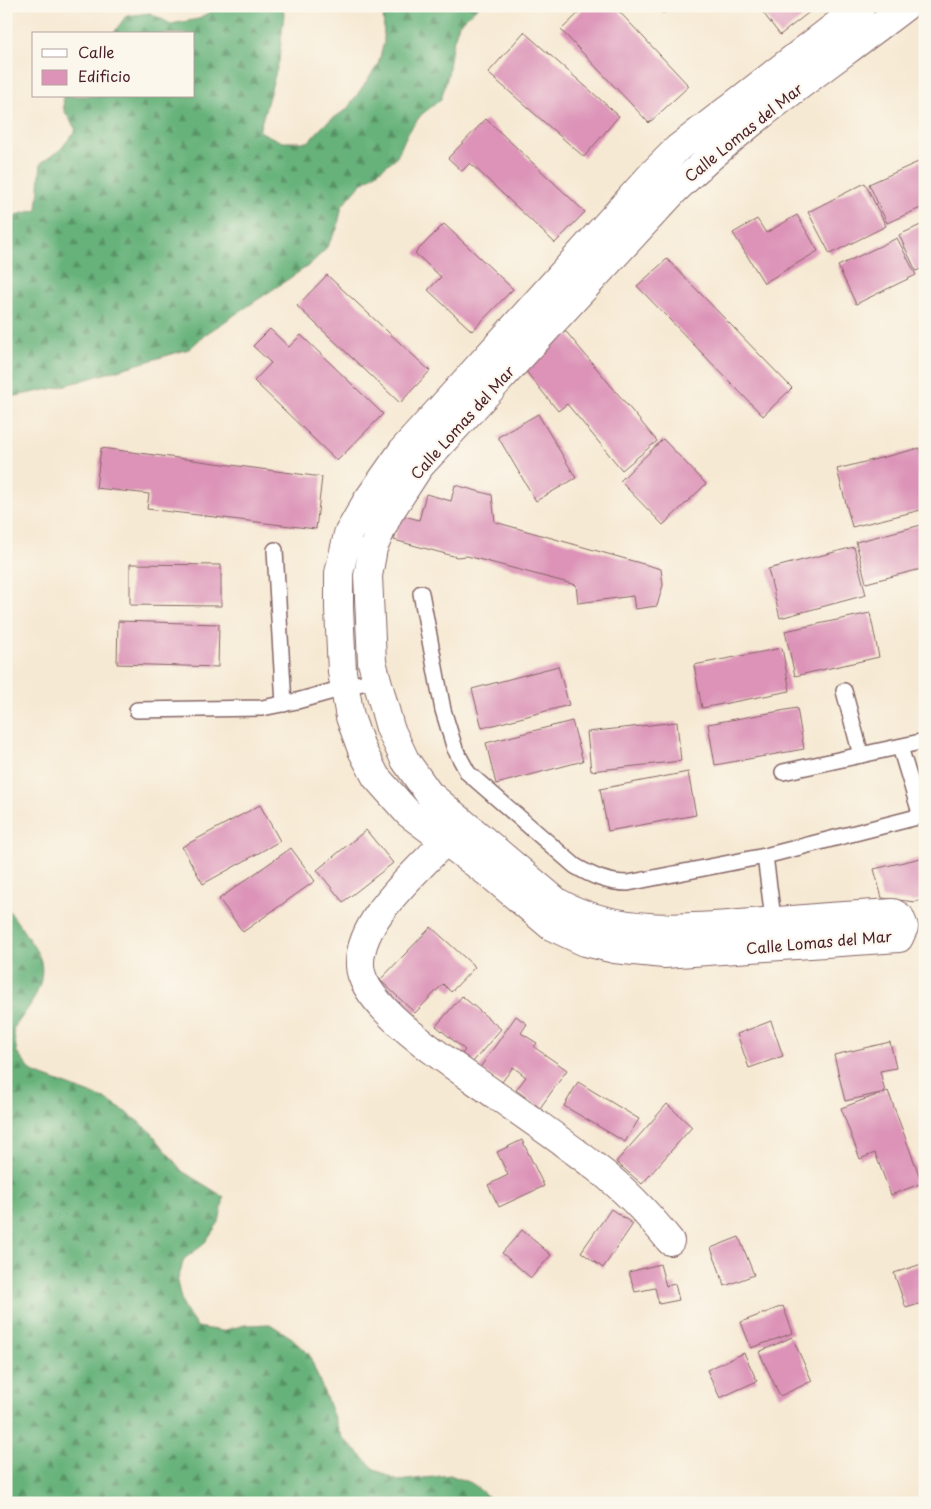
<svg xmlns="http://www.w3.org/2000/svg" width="931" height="1509" font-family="'Playpen Sans',sans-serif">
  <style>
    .forest { fill: url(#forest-firs); stroke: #586852 }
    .building { fill: #dc93b7 }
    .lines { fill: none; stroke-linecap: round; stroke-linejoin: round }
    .lane-casing { stroke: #866666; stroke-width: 18 }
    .street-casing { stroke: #866666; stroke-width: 30 }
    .lane { stroke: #fff; stroke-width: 15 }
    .street { stroke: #fff; stroke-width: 28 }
    .labels { text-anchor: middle; stroke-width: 4.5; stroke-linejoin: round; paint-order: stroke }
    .street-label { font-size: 15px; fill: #4a1f2b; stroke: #fbf7ec }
  </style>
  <defs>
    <pattern id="forest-firs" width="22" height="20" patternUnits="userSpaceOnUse" patternTransform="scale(1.25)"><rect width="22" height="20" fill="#66b27a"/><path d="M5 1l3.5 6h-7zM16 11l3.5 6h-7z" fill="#569064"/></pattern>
  </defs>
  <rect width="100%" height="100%" fill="#fbf7ec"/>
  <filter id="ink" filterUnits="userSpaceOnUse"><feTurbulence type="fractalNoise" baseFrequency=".02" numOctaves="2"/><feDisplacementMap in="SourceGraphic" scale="10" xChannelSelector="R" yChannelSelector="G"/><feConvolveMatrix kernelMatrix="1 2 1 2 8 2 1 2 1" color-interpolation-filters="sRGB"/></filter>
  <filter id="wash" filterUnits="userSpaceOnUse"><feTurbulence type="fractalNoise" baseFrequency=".0096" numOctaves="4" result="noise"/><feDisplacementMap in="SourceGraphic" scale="20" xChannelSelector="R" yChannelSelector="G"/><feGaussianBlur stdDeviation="1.12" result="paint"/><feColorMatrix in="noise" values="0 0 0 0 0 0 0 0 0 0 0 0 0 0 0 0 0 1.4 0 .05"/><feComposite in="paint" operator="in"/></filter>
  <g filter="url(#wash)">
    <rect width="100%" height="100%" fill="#f6e9d3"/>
    <g class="forest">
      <polygon points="220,6 282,6 284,14 279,61 259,131 282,142 308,142 325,124 347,109 378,65 384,42 383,6 479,6 459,24 452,46 448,75 441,99 421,115 407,134 397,157 359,186 342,206 337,229 325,250 308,266 206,334 189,349 60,387 6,398 6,213 11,216 37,210 41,163 61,149 76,130 64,110 63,96 194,96 194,34 113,34 126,16 150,13 171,24 198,19"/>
      <path d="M6,906C13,917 40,952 41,962C46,988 27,1010 13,1029L17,1053L32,1072L107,1100L130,1115L150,1131L182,1171L224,1197L219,1222L203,1245L184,1259L177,1282L183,1307L197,1327L222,1331L245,1325L270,1324L292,1338L309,1354L341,1436L376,1470L398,1481L450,1475L473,1484L495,1503H6Z"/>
    </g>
    <g id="blocks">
      <g class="building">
        <polygon points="586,6 614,6 689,86 649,123 561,30"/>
        <polygon points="659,6 673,6 663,13"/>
        <polygon points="758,6 817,6 780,35"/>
        <polygon points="524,32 619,116 584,157 488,73"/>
        <polygon points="486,119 585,212 555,243 470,163 462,171 448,158"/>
        <polygon points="925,159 925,206 887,223 869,184"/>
        <polygon points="865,183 886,226 830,254 808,212"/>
        <polygon points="797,215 818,251 764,283 733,233 757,219 766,233"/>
        <polygon points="925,223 925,267 916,271 899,235"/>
        <polygon points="444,224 513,289 472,331 428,290 441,277 415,253"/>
        <polygon points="897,238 916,275 856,304 838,266"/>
        <polygon points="667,259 792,388 763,416 637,286"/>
        <polygon points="327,275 430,371 400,403 297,306"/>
        <polygon points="563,328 657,441 622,470 567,404 558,411 520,364"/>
        <polygon points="270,329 289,347 301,335 383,414 337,461 254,381 271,363 253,346"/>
        <polygon points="538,414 576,478 536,501 498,437"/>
        <polygon points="663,439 706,484 663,525 620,481"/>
        <polygon points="101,448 322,477 316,529 147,509 149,494 96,488"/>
        <polygon points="920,448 925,468 925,509 852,527 837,469"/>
        <polygon points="455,485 492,495 495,522 661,569 663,585 657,606 635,609 633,596 578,603 576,585 467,556 457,557 394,540 401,515 419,520 426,494 451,501"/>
        <polygon points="925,524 925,568 866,583 856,542"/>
        <polygon points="854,547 866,595 780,618 768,569"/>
        <polygon points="130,564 221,565 221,606 130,605"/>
        <polygon points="870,613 879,657 795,676 785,631"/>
        <polygon points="118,621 219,624 218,667 117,664"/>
        <polygon points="782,648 790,691 702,708 694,665"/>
        <polygon points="558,666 569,705 482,728 472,689"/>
        <polygon points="797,708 804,749 715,765 708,724"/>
        <polygon points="572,721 583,761 496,784 486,743"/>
        <polygon points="677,722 681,761 591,771 587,732"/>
        <polygon points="688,772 696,815 608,831 600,789"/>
        <polygon points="260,805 280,841 203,884 182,847"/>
        <polygon points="366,830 393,863 343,902 317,870"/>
        <polygon points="291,848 315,881 243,932 219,899"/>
        <polygon points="925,857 925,899 915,902 882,898 874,869"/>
        <polygon points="431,927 475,967 451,992 443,984 415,1013 380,980"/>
        <polygon points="462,996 501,1029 472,1063 462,1054 465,1050 436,1026"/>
        <polygon points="516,1016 527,1024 521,1033 537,1043 534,1047 567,1070 540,1108 516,1090 526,1077 513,1067 502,1082 479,1069"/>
        <polygon points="771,1021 783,1056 749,1068 737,1034"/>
        <polygon points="890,1042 896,1068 880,1071 885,1092 845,1101 834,1055"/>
        <polygon points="578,1082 639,1119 625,1142 564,1106"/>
        <polygon points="888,1091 922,1183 891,1195 875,1153 860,1159 841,1108"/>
        <polygon points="667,1104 692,1127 642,1184 616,1162"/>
        <polygon points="522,1140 544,1186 499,1207 488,1185 508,1175 497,1152"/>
        <polygon points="611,1209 633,1224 603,1268 581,1252"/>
        <polygon points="522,1230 551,1255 531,1278 502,1253"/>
        <polygon points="739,1237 754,1275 725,1286 711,1248"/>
        <polygon points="925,1263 925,1302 906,1308 894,1273"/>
        <polygon points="660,1264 666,1286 675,1284 679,1300 659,1304 655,1288 635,1292 629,1272"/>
        <polygon points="783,1306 793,1333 751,1348 741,1322"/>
        <polygon points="792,1337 812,1381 780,1396 759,1352"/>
        <polygon points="744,1353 757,1381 720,1398 707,1370"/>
      </g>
    </g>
  </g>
  <g filter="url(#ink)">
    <use href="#blocks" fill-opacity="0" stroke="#866666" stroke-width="1"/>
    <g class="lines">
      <g class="lane-casing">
        <g id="lane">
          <polyline points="275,550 284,704"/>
          <path d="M421,593L443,710L455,749L468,773L575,866C592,876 608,883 628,883L765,856L925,815"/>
          <polyline points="844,691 861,755"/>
          <polyline points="137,710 262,708 297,701 376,679"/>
          <polyline points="900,747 921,816"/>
          <polyline points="783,772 925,741"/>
          <polyline points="765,856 774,926"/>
        </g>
      </g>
      <g class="street-casing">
        <g id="street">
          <path d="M861,6L678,148L654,172L403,450L367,501L348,534L339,573V608L342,672L350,717L362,750L376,777L408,813L492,876L551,926L585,942L614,949L664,954L899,938L904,927L900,917L893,913C849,915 806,919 763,922C694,928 619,937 557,902L429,794L405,760L390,728L372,662L368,576L373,548L388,515L419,467L674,191C744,122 828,66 906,6"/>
          <path d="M445,841C416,873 358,920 360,966C362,1009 461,1070 494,1094C529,1118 565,1143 598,1169C626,1190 649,1215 670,1241"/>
        </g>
      </g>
      <use href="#lane" class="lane"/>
      <use href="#street" class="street"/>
    </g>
  </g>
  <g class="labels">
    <g class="street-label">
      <text transform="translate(744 133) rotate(-39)" y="5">Calle Lomas del Mar</text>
      <text transform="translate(463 423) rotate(-48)" y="5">Calle Lomas del Mar</text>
      <text transform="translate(819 943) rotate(-5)" y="5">Calle Lomas del Mar</text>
    </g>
  </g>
  <rect width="931" height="1509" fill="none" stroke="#fbf7ec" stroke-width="25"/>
  <rect x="32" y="32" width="162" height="65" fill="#fbf7ec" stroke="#b4a19f"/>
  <rect x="42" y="49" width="25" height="8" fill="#ffffff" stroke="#b4a19f"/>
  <text x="78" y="58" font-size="15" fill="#4a1f2b">Calle</text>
  <rect x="42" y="70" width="25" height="15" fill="#dc93b7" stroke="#b4a19f"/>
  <text x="78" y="82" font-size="15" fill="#4a1f2b">Edificio</text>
</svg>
